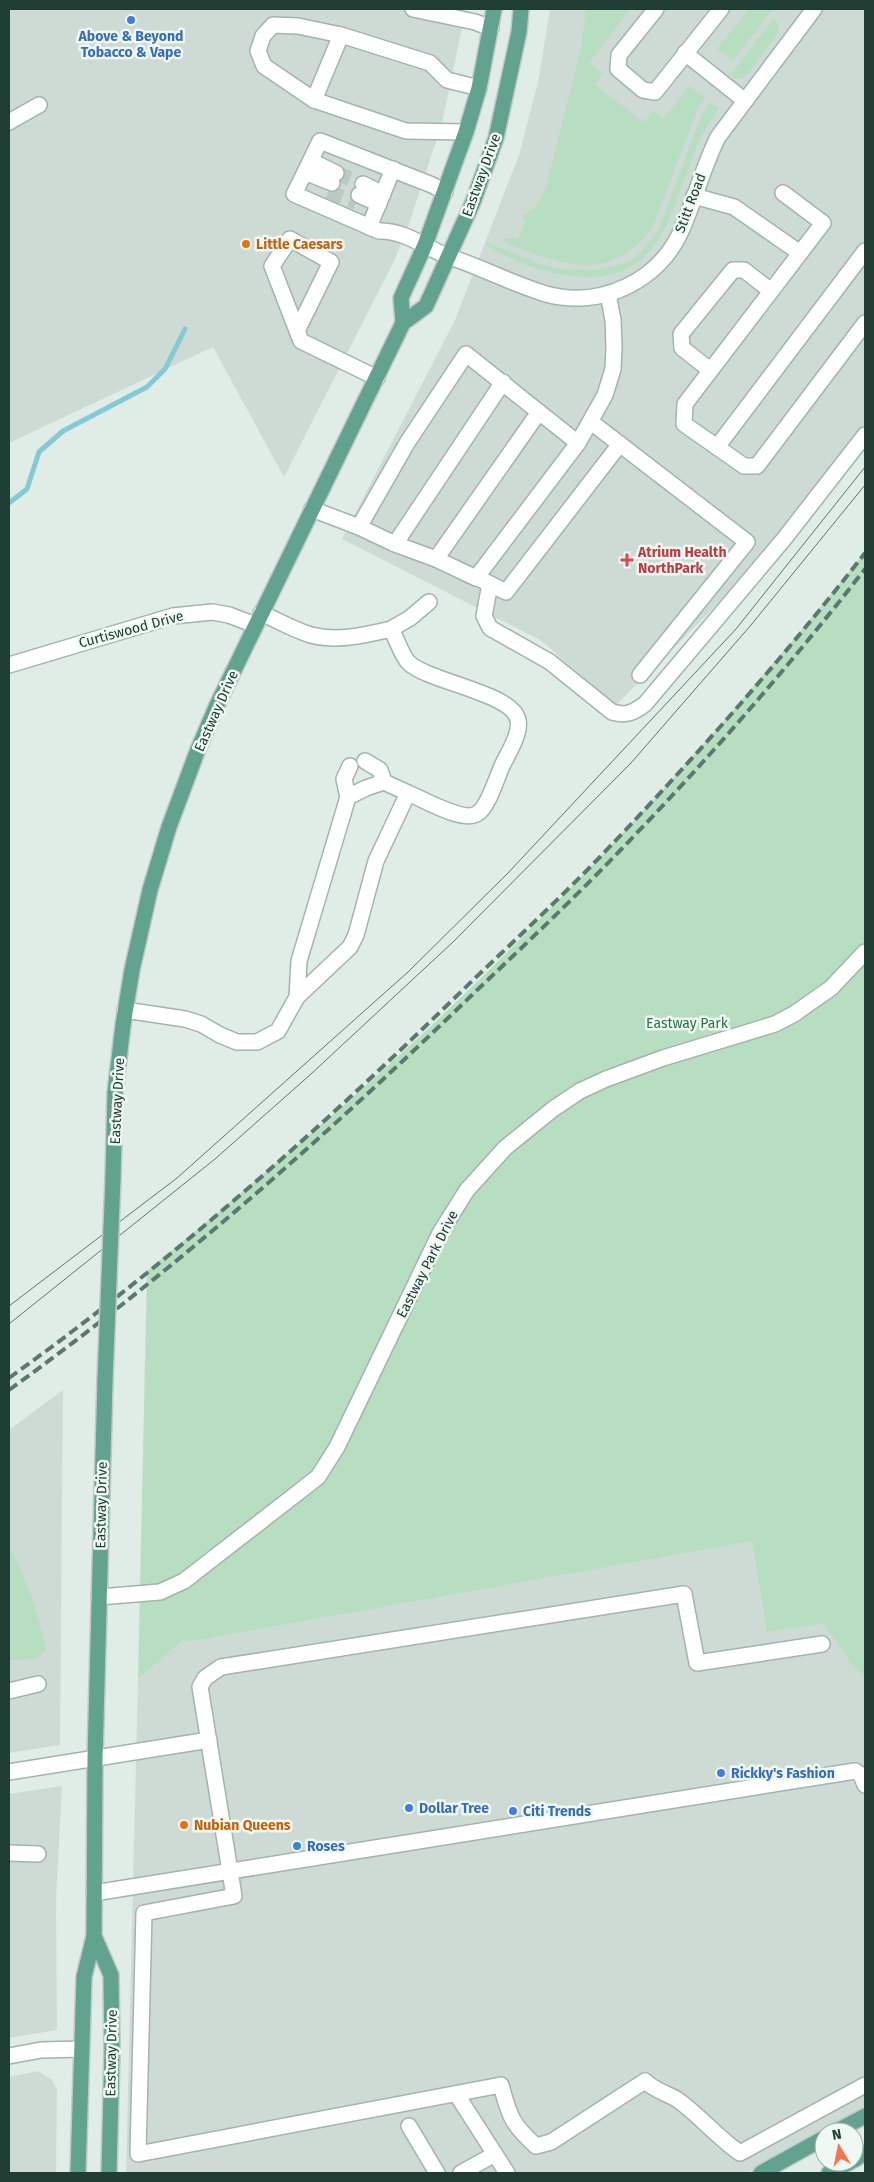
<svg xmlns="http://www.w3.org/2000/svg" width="874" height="2182" font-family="'Fira Sans',sans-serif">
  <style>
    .built { fill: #cedbd5 }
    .green { fill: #b7dec0 }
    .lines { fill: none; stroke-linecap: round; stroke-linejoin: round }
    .stream { stroke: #84cad4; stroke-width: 5 }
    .minor-tunnel { stroke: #bac9c2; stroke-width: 15; stroke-dasharray: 15 8; stroke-linecap: butt }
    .minor-casing { stroke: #a3b4ad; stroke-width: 18 }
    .major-casing { stroke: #c1c9c6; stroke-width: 18 }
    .minor { stroke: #fff; stroke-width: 15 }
    .major { stroke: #62a390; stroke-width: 15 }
    .tram { stroke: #5a786f; stroke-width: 1 }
    .rail { stroke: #5a786f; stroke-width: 4; stroke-dasharray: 10 5; stroke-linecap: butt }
    .major-bridge-casing { stroke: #c1c9c6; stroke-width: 18; stroke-linecap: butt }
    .major-bridge { stroke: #62a390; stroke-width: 15 }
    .shop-dot { fill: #3f7fe0; stroke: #f0f8f4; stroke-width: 2 }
    .food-dot { fill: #e8710a; stroke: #f0f8f4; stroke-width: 2 }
    .health-dot { fill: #e0444e; stroke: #f0f8f4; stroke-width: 2 }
    .labels { text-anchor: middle; stroke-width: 5; stroke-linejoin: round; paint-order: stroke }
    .shop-label { font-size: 14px; font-weight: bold; fill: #366cbe; stroke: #f0f8f4; text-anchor: start }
    .street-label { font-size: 14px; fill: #203d34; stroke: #f0f8f4 }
    .food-label { font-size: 14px; font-weight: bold; fill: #c56008; stroke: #f0f8f4; text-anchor: start }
    .health-label { font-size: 14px; font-weight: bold; fill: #be3a42; stroke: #f0f8f4; text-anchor: start }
    .park-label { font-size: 14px; fill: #287543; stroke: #f0f8f4 }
  </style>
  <rect width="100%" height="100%" fill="#e0ece6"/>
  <g class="built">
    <polygon points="9,9 466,9 442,123 409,224 395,259 284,477 213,347 9,443"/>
    <polygon points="550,9 865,9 865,426 761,561 615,706 542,641 342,539 455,320 519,155 538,82"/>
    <polygon points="703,1201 865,1371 865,2108 747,2173 126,2173 138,1679"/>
    <polygon points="63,1390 60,1745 9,1753 9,1430"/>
    <polygon points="62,1786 56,1900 57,2030 9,2038 9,1794"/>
    <polygon points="38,2071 52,2080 57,2089 56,2173 9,2173 9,2077"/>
  </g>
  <g class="green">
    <path d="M586,9H630L589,63L603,74L595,85L644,122L653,111L664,118L689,86L705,98L698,108L653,226C612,286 559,265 503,241L505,238L518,239L525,223L522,216L536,207L545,190L581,47Z"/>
    <polygon points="748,9 773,9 733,61 717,49"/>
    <polygon points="773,19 778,23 779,32 747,75 743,78 734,78 730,75"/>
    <path d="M710,102L719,109C712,120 704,130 699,142C672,202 667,281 581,277C547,275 513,263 485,244L486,242L540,264L561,269L598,270L628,262L640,253L659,229L701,116Z"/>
    <path d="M865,552V1675L855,1669L823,1623L767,1632L752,1541L186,1642L185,1639L138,1679L147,1271C243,1192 339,1112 430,1027C587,879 731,719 865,552Z"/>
    <path d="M9,1546C26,1578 39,1614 46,1650L35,1659L9,1660Z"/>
  </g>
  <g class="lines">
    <polyline class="stream" points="9,503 27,489 39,452 63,431 147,387 165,369 185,329"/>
    <g class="minor-tunnel">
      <polyline points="336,173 363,184"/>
      <polyline points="328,192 356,202"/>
    </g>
    <g class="minor-casing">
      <g id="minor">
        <polyline points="413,9 475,22 491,28"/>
        <polyline points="656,9 619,55 618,69 643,90 655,92 721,9"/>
        <polyline points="341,35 298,26 273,25 263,36 258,51 264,66 314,100 406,131 466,132"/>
        <polyline points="685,53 744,100"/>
        <polyline points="314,100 341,35 430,63 447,80 479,88"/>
        <polyline points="9,122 39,105"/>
        <polyline points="311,161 336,173"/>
        <path d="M305,172L294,194L379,231C405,230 427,249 450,257C483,268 513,284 546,294C601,309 660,281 682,229C695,199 703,167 718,137L814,9"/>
        <polyline points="332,183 305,172 320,141 432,185 445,192"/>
        <polyline points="363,184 383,194"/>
        <polyline points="783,193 823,223 685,404 684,424 744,466 757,466 865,323"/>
        <polyline points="359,195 379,204"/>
        <polyline points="694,196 734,207 800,253"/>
        <polyline points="369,227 393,169"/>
        <polyline points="297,331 331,262 290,239 272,266 301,341 377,378"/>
        <polyline points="710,370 682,348 681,334 733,270 744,270 771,291"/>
        <polyline points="539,412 578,443"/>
        <polyline points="591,422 747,542 640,675"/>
        <polyline points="717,447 865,251"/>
        <polyline points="312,509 359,527 395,544"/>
        <polyline points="359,527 407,443 466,354 539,412 436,559 395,544 503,382"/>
        <polyline points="436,559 476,578 578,443 605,395 613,369 614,346 613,320 608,294"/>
        <polyline points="482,580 506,592 620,444"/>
        <path d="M490,584L484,616L490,628L550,662L612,712C626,716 633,713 645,704L784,539L865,435"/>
        <polyline points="391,629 410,618 429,602"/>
        <polyline points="9,665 173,616 212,612 229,615 255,625"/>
        <polyline points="365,761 380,770 384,782"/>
        <polyline points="348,797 344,779 350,766"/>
        <polyline points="297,997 299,961 348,797 366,788 384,782 408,793"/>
        <path d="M125,1010L185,1019L201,1024L220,1035L237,1042H257L278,1031L297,997L350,947L356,935L376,861L408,793C423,799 465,824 478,813C488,807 497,777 502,766C508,753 521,734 518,720C513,693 429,682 409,663C402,657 396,637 391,629C365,635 338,642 311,635C294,630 277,620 261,613"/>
        <polyline points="99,1597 160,1592 184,1581 318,1477 337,1447 440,1233 467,1190 505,1148 553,1109 580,1091 606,1079 663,1058 775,1024 794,1014 831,988 865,952"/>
        <path d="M822,1644L697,1663L684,1594L221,1667L205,1678L200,1687L234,1896L144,1913L138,2154L501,2085C509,2115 512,2125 536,2146L551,2142L645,2081C655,2091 667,2093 678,2100C700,2116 718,2138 740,2153L865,2085"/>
        <polyline points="9,1691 38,1684"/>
        <polyline points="9,1772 209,1740"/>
        <polyline points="9,1853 38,1854"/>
        <polyline points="94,1893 855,1771 861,1775 865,1785"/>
        <polyline points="9,2056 41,2050 81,2049"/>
        <polyline points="457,2095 507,2173"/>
        <polyline points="409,2126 437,2173"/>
        <polyline points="461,2173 495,2154"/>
      </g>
    </g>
    <g class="major-casing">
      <g id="major">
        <polyline points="403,323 401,298 425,245 466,132 479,88 494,9"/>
        <polyline points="113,1178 115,1093 123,1025 132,970 150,890 169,827 197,752 217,705 403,323 426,306 473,202 496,138 519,32 521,9"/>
        <polyline points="94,1936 111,1975 112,2050 109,2173"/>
        <polyline points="835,2132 865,2116"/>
        <polyline points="854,2160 865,2153"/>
        <polyline points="78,2173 84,1977 94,1936 95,1759 105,1380"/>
        <polyline points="761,2173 824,2138"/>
        <polyline points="829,2173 850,2162"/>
      </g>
    </g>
    <use href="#minor" class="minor"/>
    <use href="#major" class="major"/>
    <g class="tram">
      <polyline points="9,1306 177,1178 408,972 508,873 736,629 865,467"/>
      <polyline points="9,1324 215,1159 311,1074 453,942 631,763 751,625 865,485"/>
    </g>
    <g class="rail">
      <path d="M9,1378C175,1259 327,1123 472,981C514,941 557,901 597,860C691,762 782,660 865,553"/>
      <path d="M9,1390C174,1271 326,1136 472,995C517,952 562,910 605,866C697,772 784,673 865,569"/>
    </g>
    <g class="major-bridge-casing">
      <polyline id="major-bridge" points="105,1380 113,1178"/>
    </g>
    <use href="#major-bridge" class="major-bridge"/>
  </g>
  <g class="shop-dot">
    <circle cx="131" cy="20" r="5"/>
    <circle cx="721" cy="1773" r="5"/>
    <circle cx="409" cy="1808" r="5"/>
    <circle cx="513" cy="1811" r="5"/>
    <circle cx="297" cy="1846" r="5"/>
  </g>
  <g class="food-dot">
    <circle cx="246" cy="244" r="5"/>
    <circle cx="184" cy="1825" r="5"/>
  </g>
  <path class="health-dot" d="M624.5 552.5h5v5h5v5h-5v5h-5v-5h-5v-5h5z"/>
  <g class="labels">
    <g class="shop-label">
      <text x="131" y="41" text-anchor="middle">Above &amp; Beyond<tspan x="131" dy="16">Tobacco &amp; Vape</tspan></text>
      <text x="731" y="1778">Rickky's Fashion</text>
      <text x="419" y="1813">Dollar Tree</text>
      <text x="523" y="1816">Citi Trends</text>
      <text x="307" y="1851">Roses</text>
    </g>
    <g class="street-label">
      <text transform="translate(481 175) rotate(-70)" y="5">Eastway Drive</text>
      <text transform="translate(690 203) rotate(-69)" y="5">Stitt Road</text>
      <text transform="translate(131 629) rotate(-15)" y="5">Curtiswood Drive</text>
      <text transform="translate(216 711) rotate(-66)" y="5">Eastway Drive</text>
      <text transform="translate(117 1101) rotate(-87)" y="5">Eastway Drive</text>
      <text transform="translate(427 1264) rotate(-63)" y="5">Eastway Park Drive</text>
      <text transform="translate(101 1505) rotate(-89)" y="5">Eastway Drive</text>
      <text transform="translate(111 2053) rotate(-89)" y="5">Eastway Drive</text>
    </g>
    <g class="food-label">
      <text x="256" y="249">Little Caesars</text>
      <text x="194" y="1830">Nubian Queens</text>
    </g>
    <g class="health-label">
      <text x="638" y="557">Atrium Health<tspan x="638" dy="16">NorthPark</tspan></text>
    </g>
    <g class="park-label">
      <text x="687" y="1028">Eastway Park</text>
    </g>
  </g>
  <rect width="874" height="2182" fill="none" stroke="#203d34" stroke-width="20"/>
  <g transform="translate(839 2147) rotate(350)"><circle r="24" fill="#f0f8f4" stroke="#9dada7"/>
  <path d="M0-4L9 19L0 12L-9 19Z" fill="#f97350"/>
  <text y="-8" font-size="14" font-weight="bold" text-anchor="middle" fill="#203d34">N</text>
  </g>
</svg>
